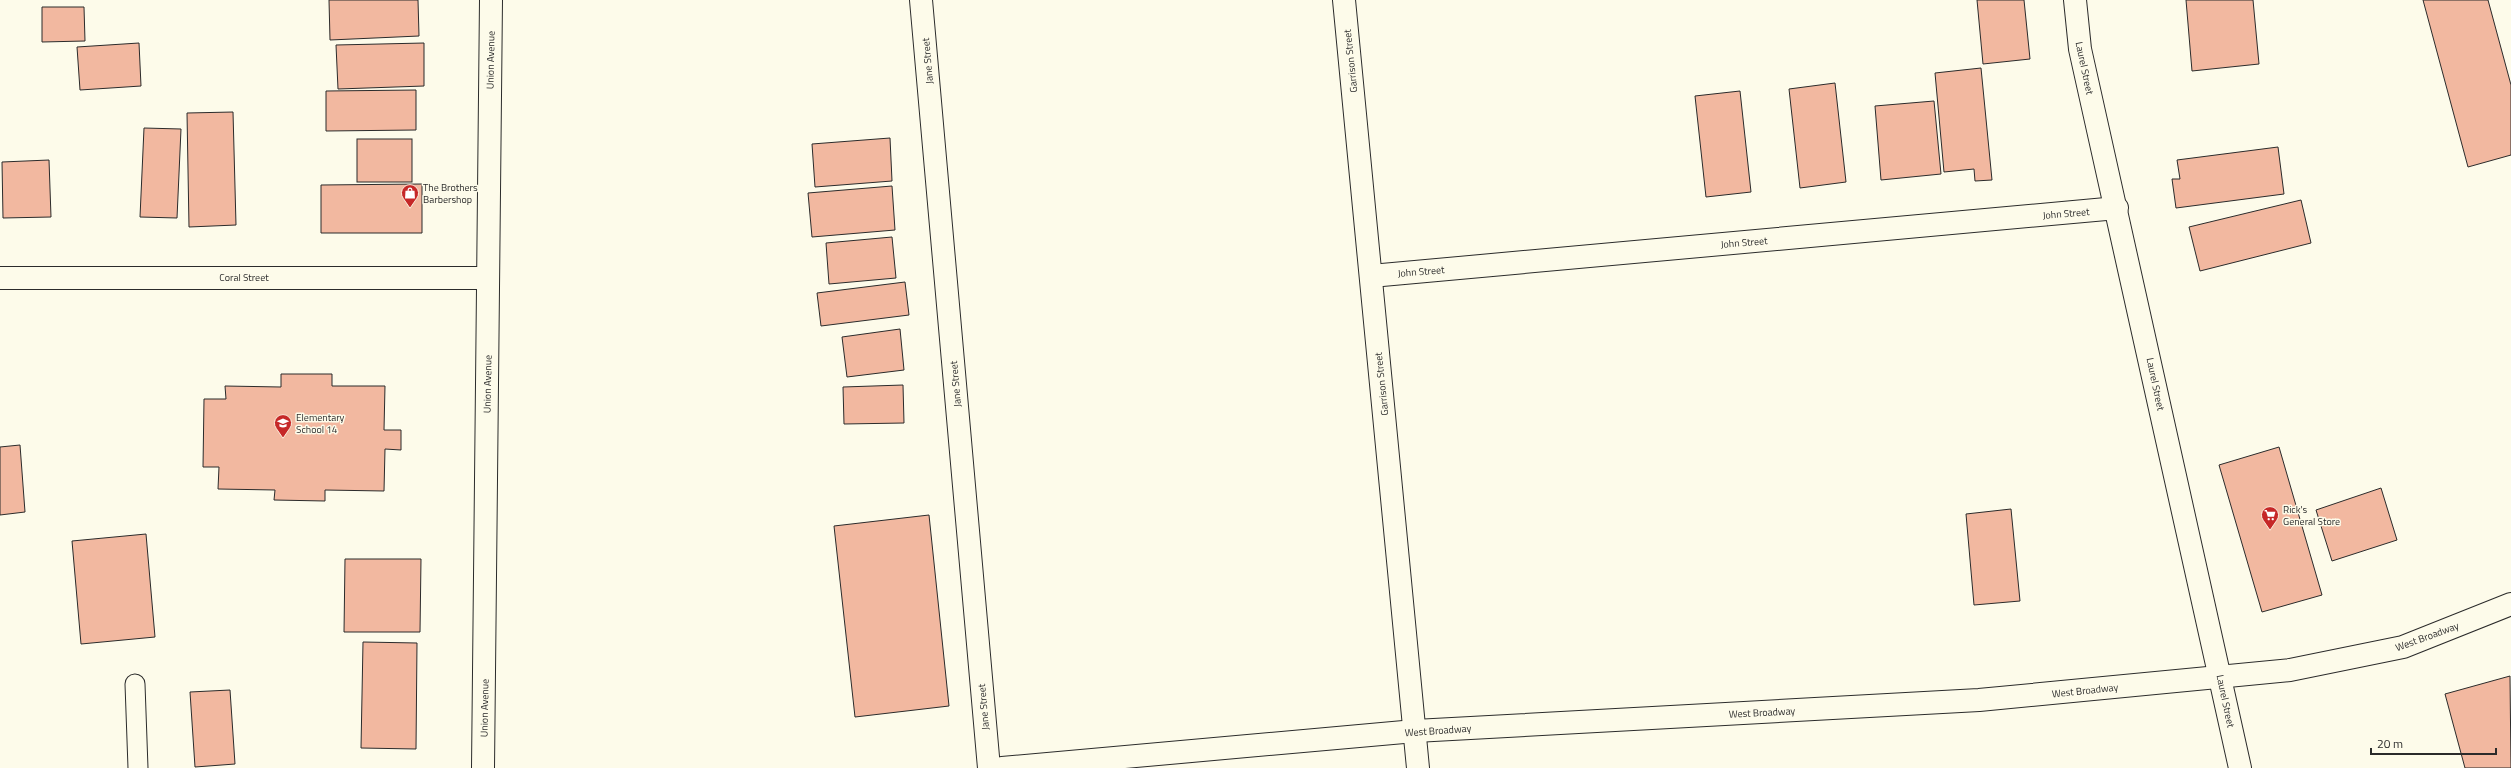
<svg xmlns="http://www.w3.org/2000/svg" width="2511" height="768" font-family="'Titillium Web',sans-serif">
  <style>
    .building { fill: #f2b8a0; stroke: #2b2b2b }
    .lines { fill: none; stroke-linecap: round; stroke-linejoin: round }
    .service-casing { stroke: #2b2b2b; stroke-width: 21 }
    .minor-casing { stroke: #2b2b2b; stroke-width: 24 }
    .primary-casing { stroke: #2b2b2b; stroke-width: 24 }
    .service { stroke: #fdfbea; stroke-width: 19 }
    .minor { stroke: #fdfbea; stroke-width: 22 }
    .primary { stroke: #fdfbea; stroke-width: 22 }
    .labels { text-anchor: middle; stroke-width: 3; stroke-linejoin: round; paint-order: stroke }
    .street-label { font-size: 10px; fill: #2b2b2b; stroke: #fdfbea }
    .poi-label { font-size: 10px; fill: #2b2b2b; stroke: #fdfbea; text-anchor: start }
  </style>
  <rect width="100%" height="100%" fill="#fdfbea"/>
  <g class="building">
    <polygon points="329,0 418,0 419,36 330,40"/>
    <polygon points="1977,0 2024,0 2030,59 1983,64"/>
    <polygon points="2186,0 2253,0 2259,64 2192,71"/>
    <polygon points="2423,0 2488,0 2511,85 2511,155 2468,167"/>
    <polygon points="42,7 84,7 85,41 42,42"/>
    <polygon points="139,43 141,86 80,90 77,47"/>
    <polygon points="424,43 424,86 338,89 336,45"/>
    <polygon points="1981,68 1992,180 1975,181 1974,169 1944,172 1935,73"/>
    <polygon points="1835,83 1846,182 1800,188 1789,89"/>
    <polygon points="416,90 416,130 326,131 326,91"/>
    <polygon points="1740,91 1751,192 1706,197 1695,96"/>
    <polygon points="1934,101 1941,174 1881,180 1875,106"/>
    <polygon points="233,112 236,225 189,227 187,113"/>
    <polygon points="144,128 181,129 177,218 140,217"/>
    <polygon points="890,138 892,181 815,187 812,144"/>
    <rect x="357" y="139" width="55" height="43"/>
    <polygon points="2278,147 2284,194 2176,208 2172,179 2180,179 2177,160"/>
    <polygon points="49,160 51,217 3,218 2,162"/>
    <polygon points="422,184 422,233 321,233 321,185"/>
    <polygon points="892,186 895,230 812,237 808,193"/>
    <polygon points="2301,200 2311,243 2200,271 2189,227"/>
    <polygon points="892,237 896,278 829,284 826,243"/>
    <polygon points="905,282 909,315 821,326 817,293"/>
    <polygon points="900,329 904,370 847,377 842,337"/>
    <polygon points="281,374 332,374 332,386 385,386 384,430 401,430 401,450 385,449 384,491 325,490 325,501 274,500 275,490 218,489 219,467 203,467 204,399 226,399 225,386 281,387"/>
    <polygon points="903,385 904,423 844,424 843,387"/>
    <polygon points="20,445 25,512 0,515 0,447"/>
    <polygon points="2279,447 2322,595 2262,612 2219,465"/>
    <polygon points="2381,488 2397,540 2332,561 2316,510"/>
    <polygon points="2011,509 2020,601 1974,605 1966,514"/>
    <polygon points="929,515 949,706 855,717 834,526"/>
    <polygon points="146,534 155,637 81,644 72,541"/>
    <polygon points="345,559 421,559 420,632 344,632"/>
    <polygon points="363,642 417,643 416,749 361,748"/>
    <polygon points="2510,676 2511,768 2465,768 2445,694"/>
    <polygon points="230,690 235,764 195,767 190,692"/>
  </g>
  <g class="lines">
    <g class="service-casing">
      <polyline id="service" points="135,684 138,768"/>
    </g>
    <g class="minor-casing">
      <g id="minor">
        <polyline points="921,0 989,768"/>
        <polyline points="1344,0 1418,768"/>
        <polyline points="2075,0 2080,49 2240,768"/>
        <polyline points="1371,276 2117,208"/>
        <polyline points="0,278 488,278"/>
      </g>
    </g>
    <g class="primary-casing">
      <g id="primary">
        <polyline points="483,768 491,0"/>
        <polyline points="1002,768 1415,731 1979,700 2290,670 2403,647 2511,604"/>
      </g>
    </g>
    <use href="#service" class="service"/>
    <use href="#minor" class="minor"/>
    <use href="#primary" class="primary"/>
  </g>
  <defs>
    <g id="shop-pin" transform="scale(0.9)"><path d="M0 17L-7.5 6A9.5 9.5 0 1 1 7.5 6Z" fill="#c62828" stroke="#fdfbea"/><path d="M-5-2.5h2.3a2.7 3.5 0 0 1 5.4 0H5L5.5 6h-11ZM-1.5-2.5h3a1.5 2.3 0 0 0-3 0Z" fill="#fff"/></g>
    <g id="school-pin" transform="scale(0.9)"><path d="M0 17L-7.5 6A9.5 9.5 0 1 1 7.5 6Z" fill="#c62828" stroke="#fdfbea"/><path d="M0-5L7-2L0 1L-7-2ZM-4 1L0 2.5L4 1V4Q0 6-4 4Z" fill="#fff"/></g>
    <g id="supermarket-pin" transform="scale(0.9)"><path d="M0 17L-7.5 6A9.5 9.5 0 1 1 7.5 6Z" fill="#c62828" stroke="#fdfbea"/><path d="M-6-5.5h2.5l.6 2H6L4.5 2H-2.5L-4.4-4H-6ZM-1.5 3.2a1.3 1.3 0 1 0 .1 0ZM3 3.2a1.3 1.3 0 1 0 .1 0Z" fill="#fff"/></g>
  </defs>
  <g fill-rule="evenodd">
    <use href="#shop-pin" x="410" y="193"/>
    <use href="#school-pin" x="283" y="423"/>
    <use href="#supermarket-pin" x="2270" y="515"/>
  </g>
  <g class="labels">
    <g class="street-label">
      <text transform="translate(490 60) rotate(-89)" y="4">Union Avenue</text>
      <text transform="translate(927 61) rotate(-95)" y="4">Jane Street</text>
      <text transform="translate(1350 61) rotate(-96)" y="4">Garrison Street</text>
      <text transform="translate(2085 68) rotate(78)" y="4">Laurel Street</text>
      <text transform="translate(2066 213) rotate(-5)" y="4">John Street</text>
      <text transform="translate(1744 242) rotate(-5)" y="4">John Street</text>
      <text transform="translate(1421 271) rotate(-5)" y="4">John Street</text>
      <text x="244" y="281">Coral Street</text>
      <text transform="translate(487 384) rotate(-89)" y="4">Union Avenue</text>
      <text transform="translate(955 384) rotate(-95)" y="4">Jane Street</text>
      <text transform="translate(1381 384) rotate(-96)" y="4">Garrison Street</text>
      <text transform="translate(2156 384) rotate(78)" y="4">Laurel Street</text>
      <text transform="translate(2427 636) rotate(-20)" y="4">West Broadway</text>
      <text transform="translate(2085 690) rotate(-6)" y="4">West Broadway</text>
      <text transform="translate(2226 701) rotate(78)" y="4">Laurel Street</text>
      <text transform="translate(983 707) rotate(-95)" y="4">Jane Street</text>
      <text transform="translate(484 708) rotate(-89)" y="4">Union Avenue</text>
      <text transform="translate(1762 712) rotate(-3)" y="4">West Broadway</text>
      <text transform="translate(1438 730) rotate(-4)" y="4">West Broadway</text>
    </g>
    <g class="poi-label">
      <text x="423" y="191">The Brothers<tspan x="423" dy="12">Barbershop</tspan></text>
      <text x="296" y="421">Elementary<tspan x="296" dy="12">School 14</tspan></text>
      <text x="2283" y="513">Rick's<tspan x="2283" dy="12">General Store</tspan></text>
    </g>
  </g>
  <path d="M2371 748v6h125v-6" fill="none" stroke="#2b2b2b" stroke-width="2"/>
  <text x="2377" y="748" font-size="12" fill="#2b2b2b" stroke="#fdfbea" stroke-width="3" paint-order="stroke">20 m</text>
</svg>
